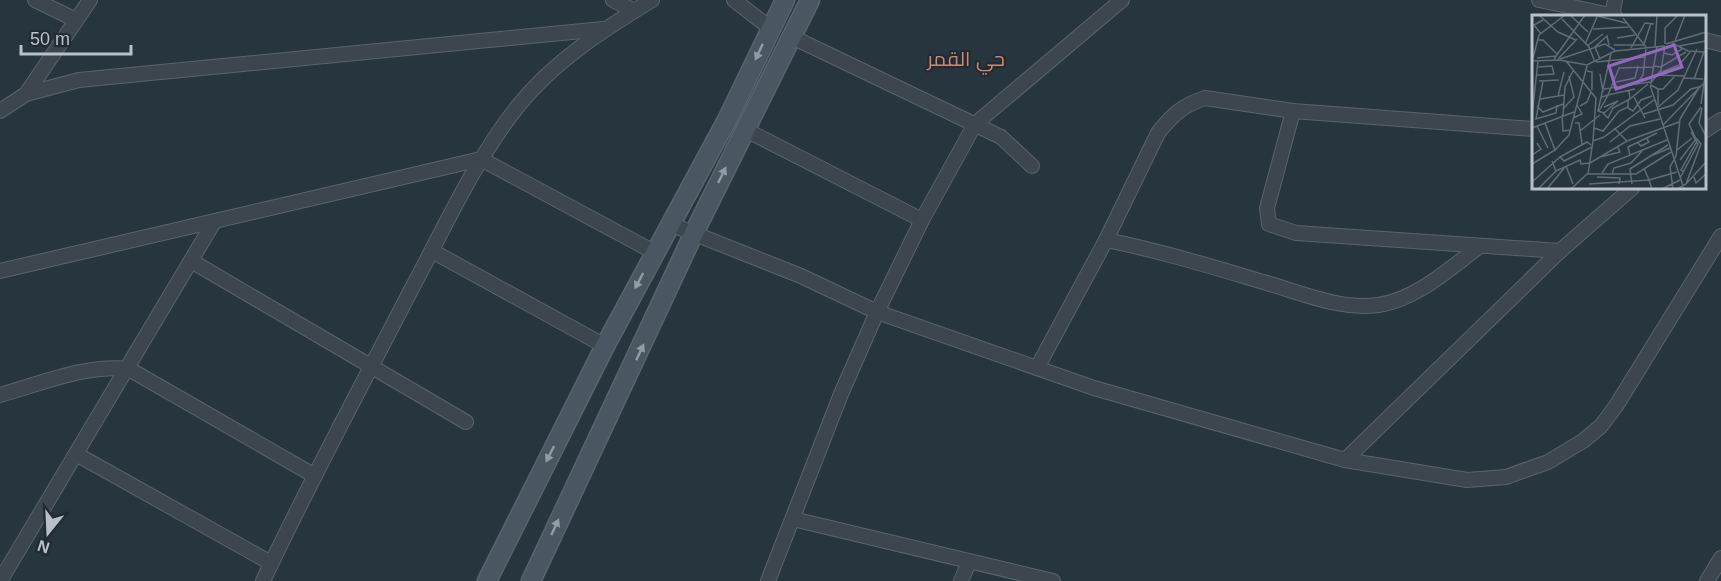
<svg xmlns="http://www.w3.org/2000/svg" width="1721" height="581" font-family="Helvetica,Cairo,sans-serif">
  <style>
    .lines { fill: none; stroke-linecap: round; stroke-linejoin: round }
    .street-casing { stroke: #59646c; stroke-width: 16 }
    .secondary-casing { stroke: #59646c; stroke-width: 21 }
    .street { stroke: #3b464f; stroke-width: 14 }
    .secondary { stroke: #4a5661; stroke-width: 18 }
    .oneway { fill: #929ca5 }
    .labels { text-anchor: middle; stroke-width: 4.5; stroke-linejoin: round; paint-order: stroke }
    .neighbourhood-label { font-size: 20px; fill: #ce896e; stroke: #202b34 }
    .inset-road { fill: none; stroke: #616d76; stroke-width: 1.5 }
    .view { fill: #9368c3; fill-opacity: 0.15; stroke: #9368c3; stroke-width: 3 }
    .inset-edge { fill: none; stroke: #b8c1c9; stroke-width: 3 }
  </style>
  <rect width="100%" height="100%" fill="#27353f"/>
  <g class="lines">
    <g class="street-casing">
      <g id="street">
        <polyline points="35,0 74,19"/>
        <polyline points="613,0 634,11"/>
        <polyline points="734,0 770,28"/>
        <polyline points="1539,0 1615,16"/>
        <polyline points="1612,16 1615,0"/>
        <polyline points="790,36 1001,137 1032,166"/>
        <polyline points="1704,40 1721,44"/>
        <polyline points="26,94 90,0"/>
        <polyline points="0,111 26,94 79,80 603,29"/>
        <polyline points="1293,111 1267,208 1269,224 1296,233 1560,251"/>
        <polyline points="744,129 922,220"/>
        <polyline points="1704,131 1721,120"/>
        <polyline points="670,224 801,276 877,312 1094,388 1345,460 1467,480 1506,477 1548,462 1583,441 1601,426 1616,406 1721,236"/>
        <path d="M1106,240C1162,251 1216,268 1270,284C1304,294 1342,310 1378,305C1416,300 1450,268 1480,246"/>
        <polyline points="432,251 605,346"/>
        <polyline points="193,262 466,422"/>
        <polyline points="0,271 481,159 654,252"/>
        <path d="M1037,368L1106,240L1158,133C1172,115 1183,105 1205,98L1293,111L1534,129"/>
        <path d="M0,395C40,384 86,364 129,369L315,476"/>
        <polyline points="76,454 271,563"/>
        <polyline points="1345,460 1560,251 1632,188"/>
        <polyline points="793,519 1053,581"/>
        <polyline points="0,581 214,222"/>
        <path d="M263,581C309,483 361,387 411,290C444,229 474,161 518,106C554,61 603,30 652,0"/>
        <polyline points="768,581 841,394 877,312 922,220 975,124 1122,0"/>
        <polyline points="961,581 969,562"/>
        <polyline points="1707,581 1721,558"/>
      </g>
    </g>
    <g class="secondary-casing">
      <g id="secondary">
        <polyline points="487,581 605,346 728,118 785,0"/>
        <polyline points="531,581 693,235 810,0"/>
      </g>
    </g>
    <use href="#street" class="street"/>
    <use href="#secondary" class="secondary"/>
  </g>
  <defs><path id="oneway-solid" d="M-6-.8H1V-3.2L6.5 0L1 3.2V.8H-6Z" transform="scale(1.5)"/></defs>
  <g class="oneway">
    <use href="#oneway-solid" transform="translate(759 52) rotate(115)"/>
    <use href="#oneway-solid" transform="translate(722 175) rotate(-64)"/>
    <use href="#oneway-solid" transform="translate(639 281) rotate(118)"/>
    <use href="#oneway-solid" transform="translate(640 352) rotate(-65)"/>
    <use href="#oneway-solid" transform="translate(550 454) rotate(117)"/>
    <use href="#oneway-solid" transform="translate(555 527) rotate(-65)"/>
  </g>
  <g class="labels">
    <g class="neighbourhood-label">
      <text x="966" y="66">حي القمر</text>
    </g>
  </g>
  <g transform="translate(1532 15)">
    <rect width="174" height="174" fill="#27353f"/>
    <path class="inset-road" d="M7,0L26,17L44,25M38,0L56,17M62,0L94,8M91,3L114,32M30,4L57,32L63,47M61,14L97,12M9,19L2,10L11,5M85,23L103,20M6,25H11L25,39M143,26L153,0M140,28L156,36L173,37M53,29L65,2M112,29L119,8M133,29V13L146,0M134,29L174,17M82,30H112M55,31L71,19M123,31L125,0M147,31L174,26M99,33L113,8L122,9M132,38L140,40L150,34M1,43L7,20L33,0M5,43L24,41M22,44L53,0M26,44L45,24M28,44L73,29L83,35M68,44L63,32L75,21L77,30M0,46L27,45L55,50L83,36L133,31M34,46L64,83L61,126M64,47L113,42M122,51L129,52L154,37M55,56L60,57V75M127,58L147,50L159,36M68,59L71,77M5,60L22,59L20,51L6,52M125,60L153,61M152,63L171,64M162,64L172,37M7,66L27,65M11,66L4,104L24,98L25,90M84,67L103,63L106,51M119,67L125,32M105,69L111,60L114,34M118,69L129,55L133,31M118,70L152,174M119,70L126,74V90M72,74L118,67M103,74L76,80L87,53L121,52M126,74H131L142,62M26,81L32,57M102,82L113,103M8,84L32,80M98,84L116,69M169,89L174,54M5,91L11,97L31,89M48,91L55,87L59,77M72,92L86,86L72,98L66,96L79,38M96,93L101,96L109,85L120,81M125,93L146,75L165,34M170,93L167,108L174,121M31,94L42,82L37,61M67,96L76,80L70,82M71,98L76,103L81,93L98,84L97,76M112,99L141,90L159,74L167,72M30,100L31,116L39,115M31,100L33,72L41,56M0,101L6,46M41,103L50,99L45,90M13,108L23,135L37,120L55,51M43,108H47L50,129M131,110L171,69M5,111L16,133M0,113L42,97M62,113L71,116L87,96L96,92V85M82,113L95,126M48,116L68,100M78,127L98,111L128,104M105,127L109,131L117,127L115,124M59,130L55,127L28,142L32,146L60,132M145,135L160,123M0,140L9,134L5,128M98,140L96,132L125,118M121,140L138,133M68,142L88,137L85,131M148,145L164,124L157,109L169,92M0,149L23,135M34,151L41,169M112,153L117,165L145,157M24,156L48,145L49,149L58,148L95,126L147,107M152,157L149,155L165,126M70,158L76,149L135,125M56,159L61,126L72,122L122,85M80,159L82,153L99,148L110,136M65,162L88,163L87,169M162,162L164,168L174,159M148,163L166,129L159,117M0,167L28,142M57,169L117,165L120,174M100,169L98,154L136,130M154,169L169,129L164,123M6,174L24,156L20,146M15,174L33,152M39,174L55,159H104L139,137M130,174L148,165M141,174L138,152L144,141L148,104L168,71M145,174L154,169L174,147"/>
    <path class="view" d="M142,30L150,52L84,74L77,51Z"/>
    <rect width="174" height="174" class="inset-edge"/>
  </g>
  <g transform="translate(48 533) rotate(198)" stroke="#202b34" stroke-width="4.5" paint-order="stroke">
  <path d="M0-4.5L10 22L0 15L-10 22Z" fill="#b8c1c9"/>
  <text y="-9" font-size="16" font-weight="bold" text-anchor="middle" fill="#b8c1c9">N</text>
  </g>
  <path d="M21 45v9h110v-9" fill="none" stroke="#b8c1c9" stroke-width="3"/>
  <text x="30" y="45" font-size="18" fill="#b8c1c9" stroke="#202b34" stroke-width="4.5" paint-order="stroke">50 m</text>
</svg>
